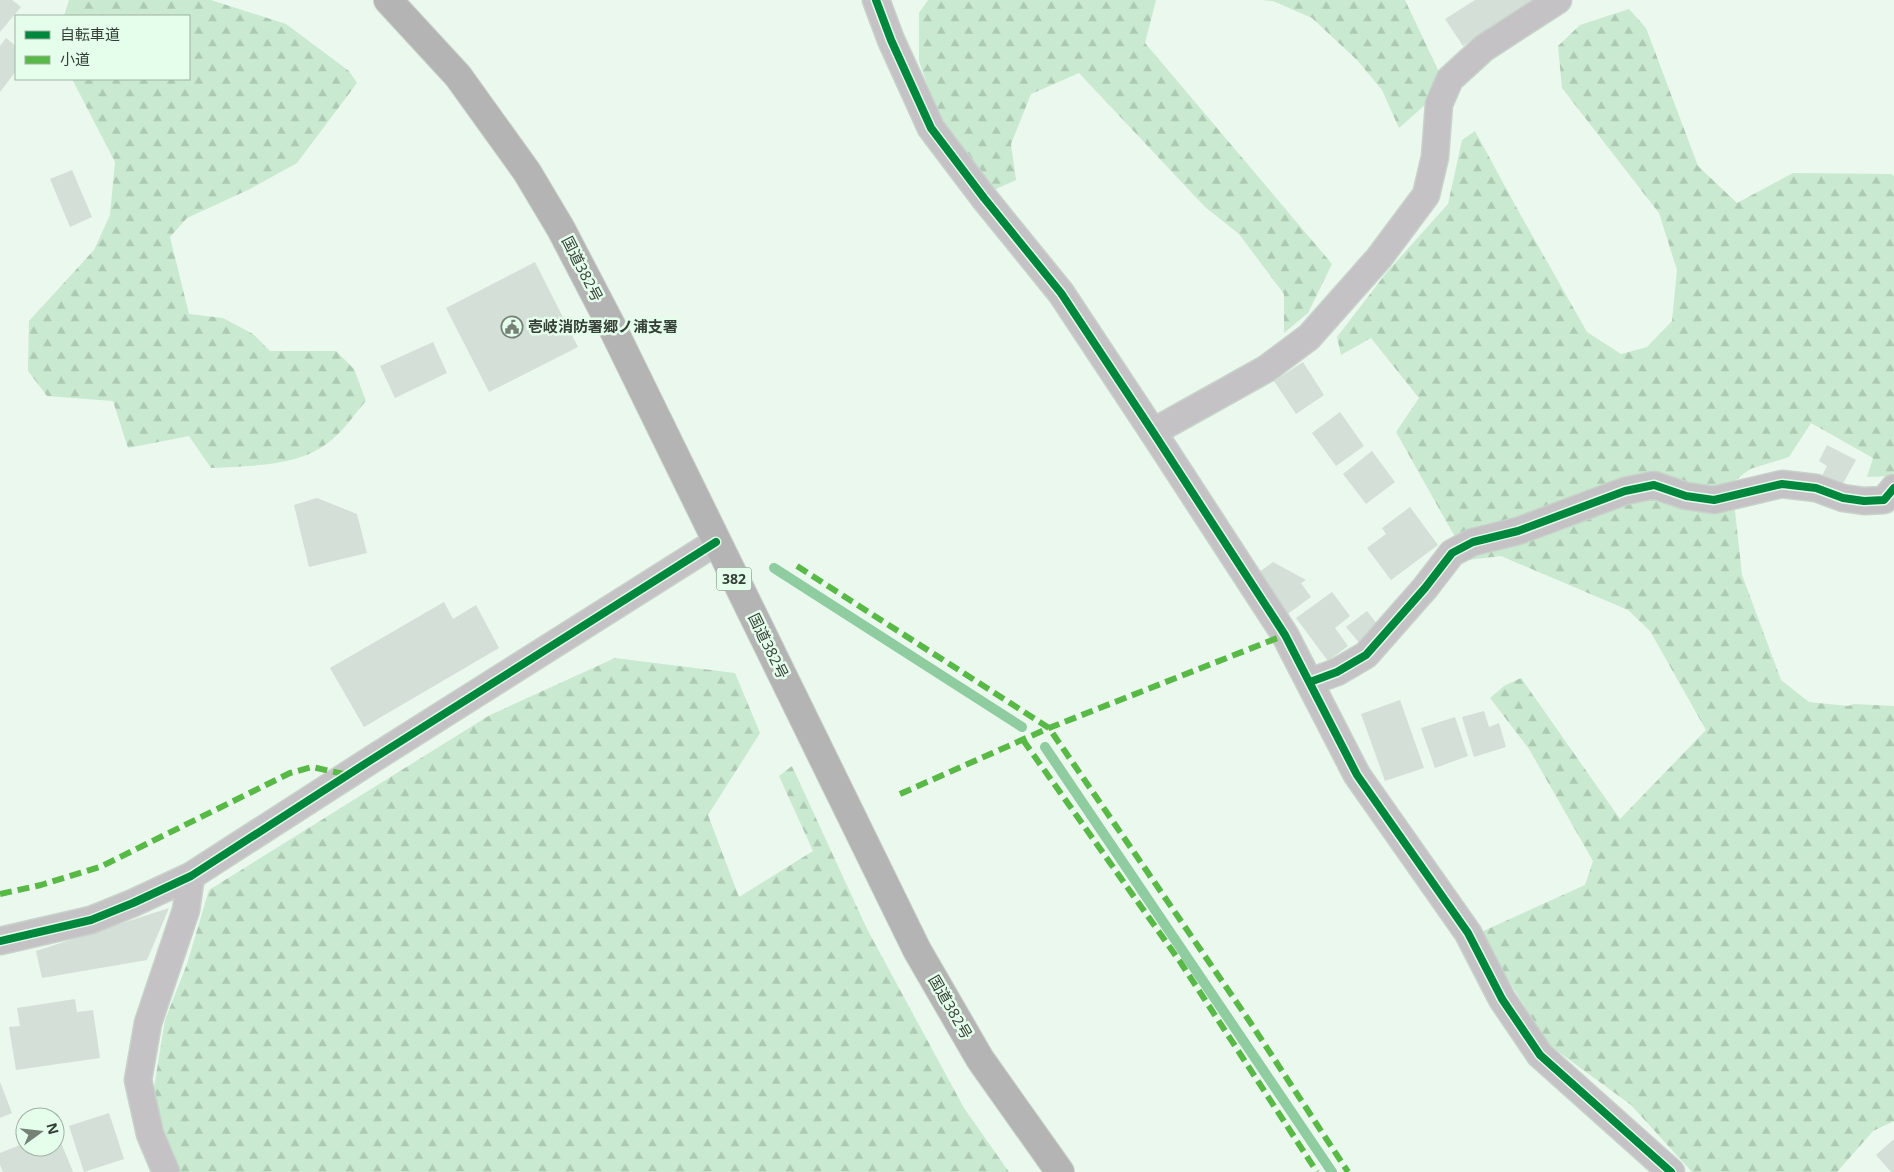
<svg xmlns="http://www.w3.org/2000/svg" width="1894" height="1172" font-family="'Open Sans','Noto Sans JP',sans-serif">
  <style>
    .forest { fill: url(#forest-firs) }
    .lines { fill: none; stroke-linecap: round; stroke-linejoin: round }
    .stream { stroke: #8fcca0; stroke-width: 10 }
    .building { fill: #d4dfd7 }
    .minor-casing { stroke: #c7d2ca; stroke-width: 29 }
    .trunk-casing { stroke: #c7d2ca; stroke-width: 30 }
    .minor { stroke: #c4c2c4; stroke-width: 26 }
    .trunk { stroke: #b4b4b4; stroke-width: 28 }
    .quiet { stroke: #58b947; stroke-width: 6; stroke-dasharray: 12 6; stroke-linecap: butt }
    .cycleway-casing { stroke: #e5feeb; stroke-width: 11 }
    .cycleway { stroke: #00873e; stroke-width: 8 }
    .labels { text-anchor: middle; stroke-width: 5; stroke-linejoin: round; paint-order: stroke }
    .shield { fill: #e5feeb; stroke: #6a786d; stroke-width: 1 }
    .shield-label { font-size: 14px; font-weight: bold; fill: #353f37 }
    .street-label { font-size: 15px; fill: #353f37; stroke: #e5feeb }
    .poi-label { font-size: 15px; font-weight: bold; fill: #353f37; stroke: #e5feeb; text-anchor: start }
  </style>
  <defs>
    <pattern id="forest-firs" width="22" height="20" patternUnits="userSpaceOnUse" patternTransform="scale(1.25)"><rect width="22" height="20" fill="#c9e9d0"/><path d="M5 1l3.5 6h-7zM16 11l3.5 6h-7z" fill="#adc9b3"/></pattern>
  </defs>
  <rect width="100%" height="100%" fill="#ebf8ee"/>
  <g class="forest">
    <path d="M69,0H211L286,24L349,71L357,83L297,163L250,189L187,218L170,237L189,314L223,318L253,334L270,351H336L354,369L366,401C356,412 347,426 336,436C303,468 253,465 211,468L189,436L128,448L113,401L47,396L28,371L29,321L94,250L110,215L115,162L72,79H189V16H64Z"/>
    <polygon points="928,0 1156,0 1145,43 1332,264 1308,313 1284,333 1284,294 1239,234 1205,207 1079,73 1031,94 1011,144 1016,180 992,191 938,116 919,61 919,13"/>
    <polygon points="1261,0 1405,0 1440,74 1425,105 1399,128 1382,90 1357,60 1312,18 1273,1"/>
    <polygon points="1629,9 1646,28 1698,166 1737,203 1793,173 1891,174 1894,176 1894,472 1890,476 1867,477 1873,458 1811,423 1789,457 1750,469 1732,483 1742,575 1781,680 1809,702 1848,706 1854,704 1894,706 1894,1121 1873,1131 1837,1172 1692,1172 1631,1105 1548,1044 1479,933 1585,885 1593,861 1529,749 1490,698 1504,686 1521,678 1620,819 1706,730 1650,631 1628,610 1501,556 1468,560 1396,432 1419,398 1371,338 1341,355 1337,337 1387,272 1448,204 1462,140 1475,131 1520,214 1587,332 1621,354 1647,347 1672,321 1677,270 1659,213 1562,88 1558,46 1580,25"/>
    <polygon points="615,658 735,673 760,733 708,815 739,897 813,851 779,776 792,766 867,929 964,1108 1009,1172 178,1172 152,1100 165,1020 187,964 209,890 490,715"/>
  </g>
  <g class="lines">
    <g class="stream">
      <polyline points="774,568 1022,727"/>
      <polyline points="1045,747 1332,1172"/>
    </g>
  </g>
  <g class="building">
    <polygon points="0,0 12,0 21,7 0,32"/>
    <polygon points="1475,0 1534,0 1463,46 1445,19"/>
    <polygon points="6,38 16,46 16,71 0,92 0,46"/>
    <polygon points="72,170 92,217 70,227 50,179"/>
    <polygon points="535,262 578,347 489,392 446,308"/>
    <polygon points="433,342 447,373 395,398 380,366"/>
    <polygon points="1303,362 1324,395 1296,414 1274,381"/>
    <polygon points="1340,412 1364,446 1336,466 1312,433"/>
    <polygon points="1827,445 1856,460 1841,487 1822,476 1827,466 1819,461"/>
    <polygon points="1372,451 1395,482 1366,504 1343,474"/>
    <polygon points="317,498 357,514 367,553 309,567 294,505"/>
    <polygon points="1410,507 1438,545 1391,580 1367,548 1386,534 1382,528"/>
    <polygon points="1273,562 1306,580 1301,583 1311,597 1285,616 1255,575"/>
    <polygon points="1332,592 1350,616 1335,628 1348,646 1328,661 1296,618"/>
    <polygon points="444,602 453,619 476,605 499,648 364,727 330,668"/>
    <polygon points="1367,611 1381,629 1361,645 1346,627"/>
    <polygon points="1400,700 1424,768 1385,781 1361,714"/>
    <polygon points="1484,711 1489,727 1499,723 1506,747 1474,757 1462,717"/>
    <polygon points="1455,717 1468,756 1435,768 1421,728"/>
    <polygon points="169,908 147,960 42,978 36,951"/>
    <polygon points="75,999 77,1012 93,1010 100,1058 16,1070 9,1027 20,1026 17,1008"/>
    <polygon points="0,1082 12,1113 0,1118"/>
    <polygon points="109,1113 124,1159 84,1172 69,1126"/>
    <polygon points="55,1128 73,1172 3,1172 0,1165 0,1153 25,1143 25,1147 55,1147"/>
    <polygon points="1894,1139 1894,1172 1891,1172 1876,1155"/>
  </g>
  <g class="lines">
    <g class="minor-casing">
      <g id="minor">
        <polyline points="876,0 891,40 931,128 984,198 1061,293 1153,432 1285,635 1357,775 1468,933 1502,999 1540,1055 1671,1172"/>
        <polyline points="1153,432 1266,369 1309,337 1379,258 1426,195 1435,157 1439,104 1450,79 1484,48 1558,0"/>
        <polyline points="1310,682 1337,672 1366,655 1425,588 1452,553 1473,542 1518,531 1625,491 1654,485 1686,496 1714,500 1782,484 1816,488 1843,498 1864,501 1884,500 1894,488"/>
        <polyline points="0,941 91,920 133,903 191,876 371,760 716,542"/>
        <polyline points="166,1172 150,1134 138,1080 148,1023 186,910 191,876"/>
      </g>
    </g>
    <g class="trunk-casing">
      <polyline id="trunk" points="388,0 458,76 527,172 561,229 612,327 917,950 980,1059 1060,1172"/>
    </g>
    <use href="#minor" class="minor"/>
    <use href="#trunk" class="trunk"/>
    <g class="quiet">
      <polyline points="797,566 1049,728 1250,1022 1348,1172"/>
      <polyline points="1023,740 1181,963 1317,1172"/>
      <polyline points="900,794 1049,728 1285,635"/>
      <polyline points="0,894 41,885 100,867 290,773 312,767 348,775"/>
    </g>
    <g class="cycleway-casing">
      <g id="cycleway">
        <polyline points="876,0 891,40 931,128 984,198 1061,293 1153,432 1285,635 1357,775 1468,933 1502,999 1540,1055 1671,1172"/>
        <polyline points="1310,682 1337,672 1366,655 1425,588 1452,553 1473,542 1518,531 1625,491 1654,485 1686,496 1714,500 1782,484 1816,488 1843,498 1864,501 1884,500 1894,488"/>
        <polyline points="0,941 91,920 133,903 191,876 371,760 716,542"/>
      </g>
    </g>
    <use href="#cycleway" class="cycleway"/>
  </g>
  <defs>
    <g id="civic-ring" transform="scale(1.125)"><circle r="9.5" fill="#e5feeb" stroke="#758077" stroke-width="1.5"/><path d="M-.6-6.5H3V-4.5H.6V-3L4-1V1h2V6H-6V1h2V-1L-.6-3ZM-1.2 2.5V6h2.4V2.5Z" fill="#758077"/></g>
  </defs>
  <g fill-rule="evenodd">
    <use href="#civic-ring" x="512" y="327"/>
  </g>
  <g class="labels">
    <rect class="shield" x="716.5" y="567.5" width="35" height="23" rx="4"/>
    <g class="shield-label">
      <text x="734" y="584">382</text>
    </g>
    <g class="street-label">
      <text transform="translate(582 269) rotate(63)" y="5">国道382号</text>
      <text transform="translate(768 646) rotate(64)" y="5">国道382号</text>
      <text transform="translate(950 1007) rotate(60)" y="5">国道382号</text>
    </g>
    <g class="poi-label">
      <text x="528" y="332">壱岐消防署郷ノ浦支署</text>
    </g>
  </g>
  <rect x="15" y="15" width="175" height="65" fill="#e5feeb" stroke="#9fb2a3"/>
  <rect x="25" y="31" width="25" height="8" fill="#00873e" stroke="#9fb2a3"/>
  <text x="60" y="40" font-size="15" fill="#353f37">自転車道</text>
  <rect x="25" y="56" width="25" height="8" fill="#58b947" stroke="#9fb2a3"/>
  <text x="60" y="65" font-size="15" fill="#353f37">小道</text>
  <g transform="translate(40 1132) rotate(75)"><circle r="24" fill="#e5feeb" stroke="#9fb2a3"/>
  <path d="M0-4L9 19L0 12L-9 19Z" fill="#758077"/>
  <text y="-8" font-size="14" font-weight="bold" text-anchor="middle" fill="#353f37">N</text>
  </g>
</svg>
